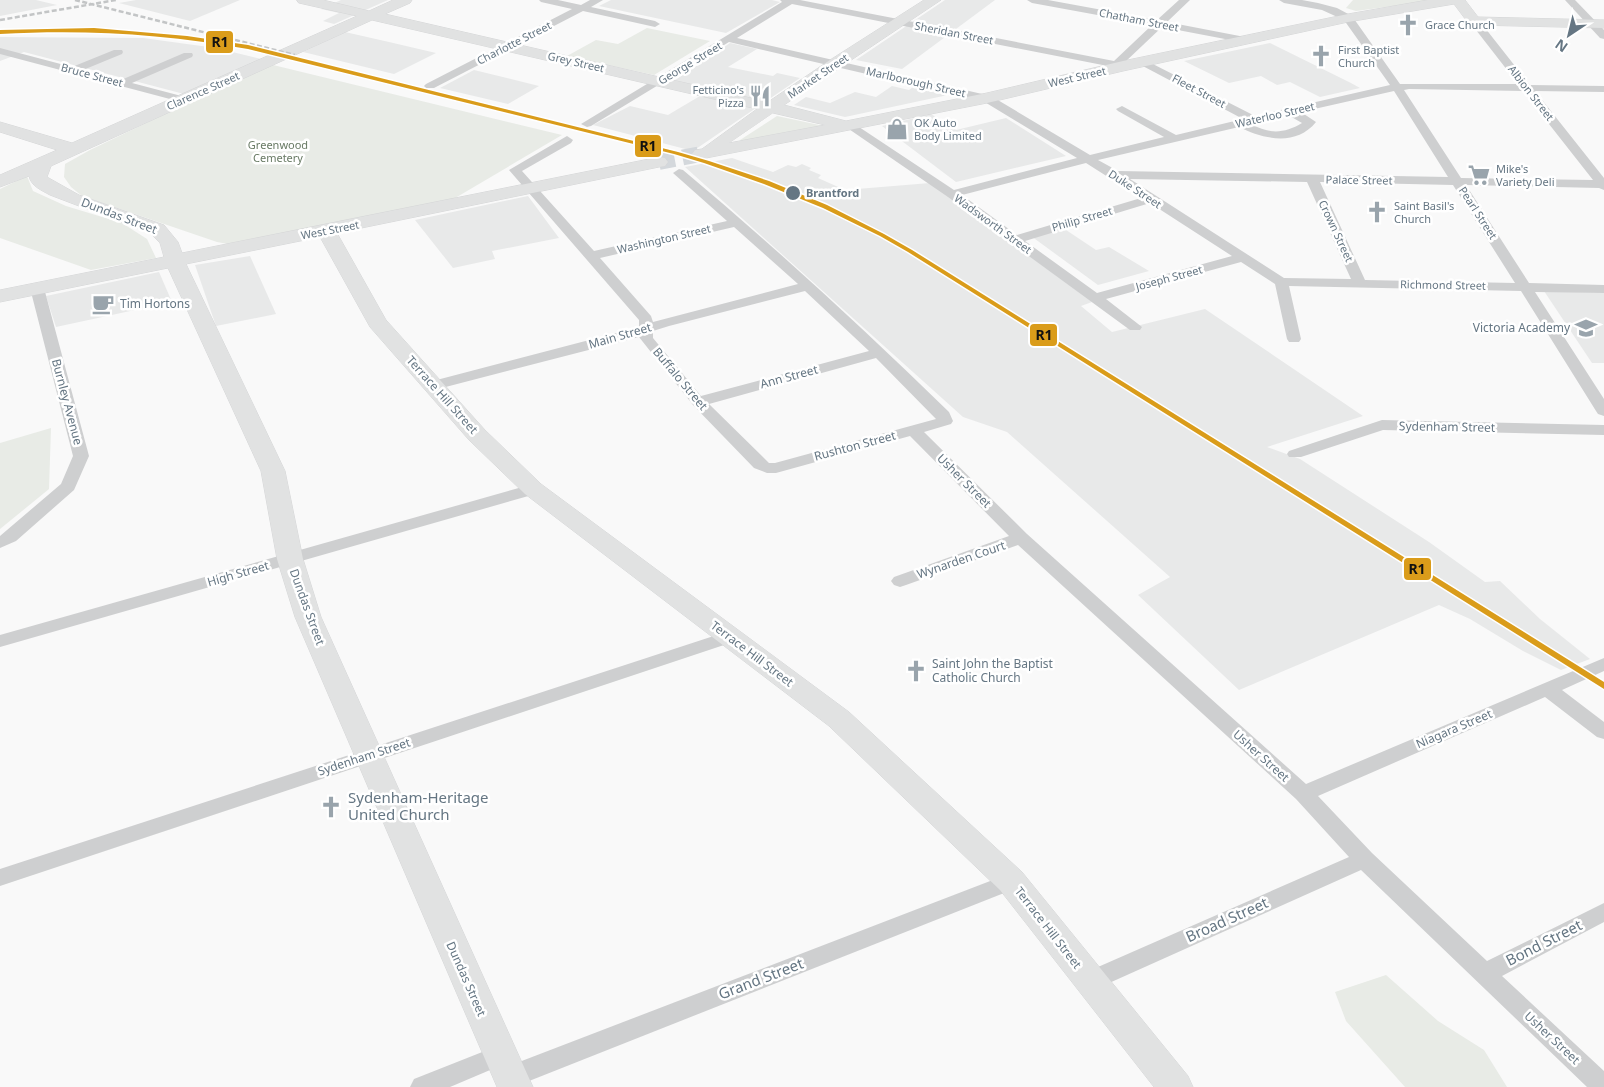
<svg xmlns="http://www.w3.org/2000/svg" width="1604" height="1087" font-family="'Noto Sans',sans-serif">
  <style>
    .built { fill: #e8e9e9 }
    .green { fill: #e8ebe6 }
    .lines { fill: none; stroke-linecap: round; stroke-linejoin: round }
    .secondary-tunnel { stroke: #d4d8dc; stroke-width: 16; stroke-dasharray: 16 8; stroke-linecap: butt }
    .secondary-casing { stroke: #d5d6d7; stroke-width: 1 }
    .street { fill: #cecfd0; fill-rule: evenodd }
    .secondary { fill: #e1e2e2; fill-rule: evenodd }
    .rail { stroke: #c3c5c6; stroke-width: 2.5; stroke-dasharray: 5 2.5; stroke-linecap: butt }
    .rail-1-casing { stroke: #fff; stroke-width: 3 }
    .rail-1 { fill: #da9c1a; fill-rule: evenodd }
    .stop-dot { fill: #657683; stroke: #fff; stroke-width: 2 }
    .labels { text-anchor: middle; stroke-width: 5; stroke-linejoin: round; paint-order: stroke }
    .far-street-label { font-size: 11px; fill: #657683; stroke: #fff }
    .far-poi-label { font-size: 11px; fill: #657683; stroke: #fff; text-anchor: start }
    .far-park-label { font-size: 11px; fill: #687a64; stroke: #fff }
    .far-stop-label { font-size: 11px; font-weight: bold; fill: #657683; stroke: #fff; text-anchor: start }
    .street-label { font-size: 12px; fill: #657683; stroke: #fff }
    .poi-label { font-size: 12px; fill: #657683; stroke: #fff; text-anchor: start }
    .near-poi-label { font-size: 15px; fill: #657683; stroke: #fff; text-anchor: start }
    .near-street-label { font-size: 15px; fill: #657683; stroke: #fff }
    .line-badge { stroke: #fff; stroke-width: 2 }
    .pale-badge-label { font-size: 14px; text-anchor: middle; font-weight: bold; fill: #111 }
  </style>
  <rect width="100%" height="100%" fill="#f9f9f9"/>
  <g class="built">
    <polygon points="0,0 36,0 57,5 0,16"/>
    <polygon points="136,0 240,0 190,21 119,3"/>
    <polygon points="341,0 388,0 334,24 323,21 339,13 321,9"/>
    <polygon points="611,0 772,0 780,2 726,33 599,6"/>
    <polygon points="945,0 995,0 902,69 856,60"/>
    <polygon points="345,32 389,42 436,53 394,74 303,52"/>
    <polygon points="0,37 143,38 216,48 261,59 184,94 24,52 0,61"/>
    <polygon points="730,43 757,49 728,67 773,76 777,73 800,78 693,151 593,125 630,106 668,115 678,109 700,96 665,87"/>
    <polygon points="1270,43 1351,83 1360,88 1320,97 1290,82 1277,85 1261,76 1229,83 1184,61"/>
    <polygon points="474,70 539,86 508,104 440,88"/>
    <polygon points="919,83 962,92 845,117 794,105 806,97 830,103 855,92 876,97 892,86 909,90"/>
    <polygon points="931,114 956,130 1006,118 1066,156 956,182 882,126"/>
    <polygon points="732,158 773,172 788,165 796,167 802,164 811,168 809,170 821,175 818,178 845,190 930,183 1092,302 1081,306 1112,332 1205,309 1363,416 1267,447 1300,459 1429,542 1485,582 1500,581 1540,619 1590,659 1561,670 1523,651 1470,619 1439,605 1239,690 1138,595 1170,577 1007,432 963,417 685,167"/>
    <polygon points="528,196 559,238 492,251 495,259 453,268 415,220"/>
    <polygon points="1063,228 1096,250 1109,247 1149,271 1098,285 1031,236"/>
    <polygon points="250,256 276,314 216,326 195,265"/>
    <polygon points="159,272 172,302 56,327 46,296"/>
    <polygon points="1544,291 1604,293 1604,363 1592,363"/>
  </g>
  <g class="green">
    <polygon points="1353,0 1438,0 1356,11 1346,8"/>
    <polygon points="647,28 710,41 654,75 567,56 596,40 618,44"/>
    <polygon points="269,64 562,135 445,204 228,244 217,242 82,196 71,187 64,177 65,164 90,150"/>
    <polygon points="777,116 824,126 744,143 740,140"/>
    <polygon points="27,176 33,191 66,206 122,223 147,239 156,258 91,270 0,238 0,189"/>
    <polygon points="51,428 49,489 0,529 0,443"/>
    <polygon points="1386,975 1438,1021 1484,1050 1507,1087 1405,1087 1346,1021 1335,992"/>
  </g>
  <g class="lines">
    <polyline class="secondary-tunnel" points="659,162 701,154"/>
    <g class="secondary-casing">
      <path id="secondary" d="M297,0H323L369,11L393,0H412L410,3L385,14L768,102L830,60L924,0H941L784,105L846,121L987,93L1123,61L1348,14L1428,0H1465L1478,17L1604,20V28L1474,25L1469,24L1454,4L1348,22L1123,71L987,103L701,159L695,158L692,154L695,150L702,149L757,109L372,20L51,166L47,177L79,195L164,225L178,242L182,253L659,157L665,158L668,162L665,166L659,167L337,233L386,320L485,430L541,484L849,712L1022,872L1188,1076L1193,1087H1154L1000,890L829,726L525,494L469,440L370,327L320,237L186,264L285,471L303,559L321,617L533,1087H497L295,617L277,559L261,471L168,268L0,302V290L164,257L160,243L150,233L50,195C41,190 31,186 29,176L0,187V175L57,150L0,132V122L72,143L357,16L299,3ZM773,113L825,125L729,143Z"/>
    </g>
    <g class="street">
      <polygon points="539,0 558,0 581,5 590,0 603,0 591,7 655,21 660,24 655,27 583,11 434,88 426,88 424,86 426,84 572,9 541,2"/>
      <path d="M780,0H800L1114,61L1152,25L1032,3L1027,0H1048L1157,20L1179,0H1190L1167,22L1250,38L1251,40L1250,42L1246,43L1162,27L1124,63L1128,66L1123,69L792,4L737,38L991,96L1090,155L1164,137L1118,111L1116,109L1122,106L1176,135L1243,119L1139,64L1138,62L1143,59L1255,116L1390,85L1344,20L1322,10L1284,3L1279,0H1302L1318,3L1337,8L1352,16L1400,84H1518L1469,21L1474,18L1478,19L1530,85L1604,86V92L1535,91L1604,178V190L1599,188L1466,185L1529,283L1604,285V293L1535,292L1604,399V416L1598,414L1596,411L1521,291L1289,286L1301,339L1299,342H1289L1287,339L1275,284L1241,262L1106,299L1142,327L1140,330H1130L948,197L843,125L849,122L853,123L954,190L1077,158L983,101L729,42L591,126L587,127L581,124L782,2ZM1409,89L1523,91L1593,180L1461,178L1404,90ZM1394,91L1448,177L1118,171L1098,160L1239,127C1263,139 1296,147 1316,122L1301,112ZM1288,115L1302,123C1284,134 1269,134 1251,124ZM1086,163L1141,198L1017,235L962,195ZM1130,179L1307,182L1351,279L1284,278ZM1320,182L1453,185L1515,283L1365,280ZM1150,203L1232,256L1097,293L1025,241Z"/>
      <polygon points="1565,0 1575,0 1604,30 1604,39 1600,38"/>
      <polygon points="0,48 72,67 114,50 122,50 123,52 122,54 83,70 121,80 184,53 192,53 193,55 192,57 132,83 189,98 191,100 185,103 0,54"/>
      <path d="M567,136L573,140L571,143L522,171L594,251L727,221L673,173L679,169L683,170C775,247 863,328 949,412L953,421L951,424L924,432L1027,534L1306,784L1604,658V671L1562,690L1604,722V739L1597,737L1545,697L1318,796L1372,853L1487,961L1604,903V922L1502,976L1604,1071V1087H1587L1361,870L1098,988L1090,991L1082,988L1078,981L1082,974L1349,857L1296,799L1018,545L906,585L900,587L894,585L891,581L894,577L1009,536L910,436L776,473H767L754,468L693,405L639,337L434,390L429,388L426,385L429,382L639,327V320L509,170ZM734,227L798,284L653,322L651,316L600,258ZM805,291L869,351L701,396L653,338V331L669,326ZM876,358L936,419L775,463H769L709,404Z"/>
      <polygon points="37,284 44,288 89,456 74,490 16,541 0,548 0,536 61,484 73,456 30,288"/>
      <polygon points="1382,420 1604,425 1604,435 1383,430 1301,457 1289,457 1287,454 1289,451"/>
      <polygon points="533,484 539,485 541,489 539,493 0,647 0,635"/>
      <polygon points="729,631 736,633 738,637 736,641 0,886 0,869"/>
      <polygon points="1011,873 1019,875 1022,881 1019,887 519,1085 512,1087 501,1085 498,1077 501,1069"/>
      <polygon points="500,1045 509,1048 512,1055 509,1062 450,1087 410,1087 414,1079"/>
    </g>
    <use href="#secondary" class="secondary"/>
    <g class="rail">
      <polyline points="75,0 295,55"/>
      <polyline points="0,20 116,0"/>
    </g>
    <g class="rail-1-casing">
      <path id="rail-1" d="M94,28L187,36L248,45L678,152L709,161L769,181L827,205L884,234L912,250L1604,682V689L908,252L880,236L823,208L764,184L704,163L674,154L248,49C165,34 84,29 0,34V30Z"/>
    </g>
    <use href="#rail-1" class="rail-1"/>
  </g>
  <defs>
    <g id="church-bare" transform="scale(1.725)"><path d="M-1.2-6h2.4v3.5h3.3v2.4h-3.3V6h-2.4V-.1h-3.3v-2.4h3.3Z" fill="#99a4ac" stroke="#fff" stroke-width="2.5" paint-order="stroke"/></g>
    <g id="restaurant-bare" transform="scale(1.725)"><path d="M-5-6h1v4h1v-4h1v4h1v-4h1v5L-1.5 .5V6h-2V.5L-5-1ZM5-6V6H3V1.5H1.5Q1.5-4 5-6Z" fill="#99a4ac" stroke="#fff" stroke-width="2.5" paint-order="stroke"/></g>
    <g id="shop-bare" transform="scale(1.725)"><path d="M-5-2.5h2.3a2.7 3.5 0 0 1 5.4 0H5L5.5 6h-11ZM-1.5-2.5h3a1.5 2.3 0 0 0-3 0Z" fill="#99a4ac" stroke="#fff" stroke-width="2.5" paint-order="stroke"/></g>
    <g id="supermarket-bare" transform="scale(1.725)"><path d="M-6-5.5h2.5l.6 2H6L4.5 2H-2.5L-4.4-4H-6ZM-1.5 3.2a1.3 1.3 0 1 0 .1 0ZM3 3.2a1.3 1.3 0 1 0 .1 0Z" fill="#99a4ac" stroke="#fff" stroke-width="2.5" paint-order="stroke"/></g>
    <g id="cafe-bare" transform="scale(1.725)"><path d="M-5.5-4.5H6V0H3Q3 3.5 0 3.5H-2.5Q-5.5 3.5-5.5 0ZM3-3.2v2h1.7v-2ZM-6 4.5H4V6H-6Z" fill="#99a4ac" stroke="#fff" stroke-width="2.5" paint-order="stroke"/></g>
    <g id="school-bare" transform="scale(1.725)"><path d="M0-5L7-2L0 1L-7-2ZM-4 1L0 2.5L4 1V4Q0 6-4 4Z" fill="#99a4ac" stroke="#fff" stroke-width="2.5" paint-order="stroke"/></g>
  </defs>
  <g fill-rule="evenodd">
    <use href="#church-bare" x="1408" y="25"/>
    <use href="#church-bare" x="1321" y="56"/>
    <use href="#restaurant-bare" x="760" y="96"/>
    <use href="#shop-bare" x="897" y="129"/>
    <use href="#supermarket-bare" x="1479" y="175"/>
    <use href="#church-bare" x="1377" y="212"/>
    <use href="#cafe-bare" x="103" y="304"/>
    <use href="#school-bare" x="1586" y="328"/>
    <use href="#church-bare" x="916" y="671"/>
    <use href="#church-bare" x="331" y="807"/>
  </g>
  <circle class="stop-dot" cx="793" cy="193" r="8"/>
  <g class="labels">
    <g class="far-street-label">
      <text transform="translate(1139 20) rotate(11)" y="4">Chatham Street</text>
      <text transform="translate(954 33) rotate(11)" y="4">Sheridan Street</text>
      <text transform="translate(514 43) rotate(-27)" y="4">Charlotte Street</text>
      <text transform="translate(576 62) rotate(13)" y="4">Grey Street</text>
      <text transform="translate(690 63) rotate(-31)" y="4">George Street</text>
      <text transform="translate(92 75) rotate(15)" y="4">Bruce Street</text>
      <text transform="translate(818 76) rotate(-34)" y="4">Market Street</text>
      <text transform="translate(1077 77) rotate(-13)" y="4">West Street</text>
      <text transform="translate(916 82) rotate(13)" y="4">Marlborough Street</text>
      <text transform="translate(203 91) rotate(-24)" y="4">Clarence Street</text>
      <text transform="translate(1199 91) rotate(28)" y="4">Fleet Street</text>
      <text transform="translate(1531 93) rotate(52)" y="4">Albion Street</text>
      <text transform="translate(1275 115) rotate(-13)" y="4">Waterloo Street</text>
      <text transform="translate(1359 180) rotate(1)" y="4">Palace Street</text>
      <text transform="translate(1135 189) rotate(33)" y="4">Duke Street</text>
      <text transform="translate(1478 213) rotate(57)" y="4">Pearl Street</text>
      <text transform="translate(1082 219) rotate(-16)" y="4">Philip Street</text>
      <text transform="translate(993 224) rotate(36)" y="4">Wadsworth Street</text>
      <text transform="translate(330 230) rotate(-11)" y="4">West Street</text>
      <text transform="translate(1336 231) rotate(65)" y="4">Crown Street</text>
      <text transform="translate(664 239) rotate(-13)" y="4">Washington Street</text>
      <text transform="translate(1169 278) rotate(-15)" y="4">Joseph Street</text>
      <text transform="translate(1443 285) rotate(1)" y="4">Richmond Street</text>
    </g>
    <g class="far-poi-label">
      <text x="1425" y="29">Grace Church</text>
      <text x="1338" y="54">First Baptist<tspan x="1338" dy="13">Church</tspan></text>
      <text x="744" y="94" text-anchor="end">Fetticino's<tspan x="744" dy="13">Pizza</tspan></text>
      <text x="914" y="127">OK Auto<tspan x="914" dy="13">Body Limited</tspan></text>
      <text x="1496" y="173">Mike's<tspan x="1496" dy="13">Variety Deli</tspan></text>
      <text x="1394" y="210">Saint Basil's<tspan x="1394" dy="13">Church</tspan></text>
    </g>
    <g class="far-park-label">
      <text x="278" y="149">Greenwood<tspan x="278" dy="13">Cemetery</tspan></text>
    </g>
    <g class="far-stop-label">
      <text x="806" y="197">Brantford</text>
    </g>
    <g class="street-label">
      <text transform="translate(119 216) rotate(21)" y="4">Dundas Street</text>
      <text transform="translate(620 336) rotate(-16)" y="4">Main Street</text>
      <text transform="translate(789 377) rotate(-15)" y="4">Ann Street</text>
      <text transform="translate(680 379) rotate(50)" y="4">Buffalo Street</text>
      <text transform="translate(442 395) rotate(48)" y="4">Terrace Hill Street</text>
      <text transform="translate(67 402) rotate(75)" y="4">Burnley Avenue</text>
      <text transform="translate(1447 427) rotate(1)" y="4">Sydenham Street</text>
      <text transform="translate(855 446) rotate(-15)" y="4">Rushton Street</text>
      <text transform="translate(964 481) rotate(45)" y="4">Usher Street</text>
      <text transform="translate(961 560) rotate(-19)" y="4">Wynarden Court</text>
      <text transform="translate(238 574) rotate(-16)" y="4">High Street</text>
      <text transform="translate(307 607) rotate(70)" y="4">Dundas Street</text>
      <text transform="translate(752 654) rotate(37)" y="4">Terrace Hill Street</text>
      <text transform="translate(1454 729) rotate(-23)" y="4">Niagara Street</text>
      <text transform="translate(1261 756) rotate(42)" y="4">Usher Street</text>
      <text transform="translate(364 757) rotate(-18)" y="4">Sydenham Street</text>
      <text transform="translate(1048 928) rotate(52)" y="4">Terrace Hill Street</text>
      <text transform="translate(466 979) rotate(66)" y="4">Dundas Street</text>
      <text transform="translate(1552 1038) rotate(43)" y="4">Usher Street</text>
    </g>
    <g class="poi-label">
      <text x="120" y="308">Tim Hortons</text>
      <text x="1570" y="332" text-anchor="end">Victoria Academy</text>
      <text x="932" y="668">Saint John the Baptist<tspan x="932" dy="14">Catholic Church</tspan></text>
    </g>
    <g class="near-poi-label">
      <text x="348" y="803">Sydenham-Heritage<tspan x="348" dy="17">United Church</tspan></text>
    </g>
    <g class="near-street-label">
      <text transform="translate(1227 920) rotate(-24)" y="5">Broad Street</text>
      <text transform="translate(1544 943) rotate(-27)" y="5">Bond Street</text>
      <text transform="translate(761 979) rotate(-21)" y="5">Grand Street</text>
    </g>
  </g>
  <g class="line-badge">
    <rect x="205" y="30" width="29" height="24" rx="5" fill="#da9c1a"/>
    <rect x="634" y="134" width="28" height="24" rx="5" fill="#da9c1a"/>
    <rect x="1029" y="323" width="29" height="24" rx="5" fill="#da9c1a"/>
    <rect x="1403" y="557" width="29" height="24" rx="5" fill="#da9c1a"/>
  </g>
  <g class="pale-badge-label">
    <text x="220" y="47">R1</text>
    <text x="648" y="151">R1</text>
    <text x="1044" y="340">R1</text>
    <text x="1417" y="574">R1</text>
  </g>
  <g transform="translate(1569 35) rotate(215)" stroke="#ffffff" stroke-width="4" paint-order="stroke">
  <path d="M0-4L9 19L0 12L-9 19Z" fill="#657683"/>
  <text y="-8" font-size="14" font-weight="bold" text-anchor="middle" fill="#657683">N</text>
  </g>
</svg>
